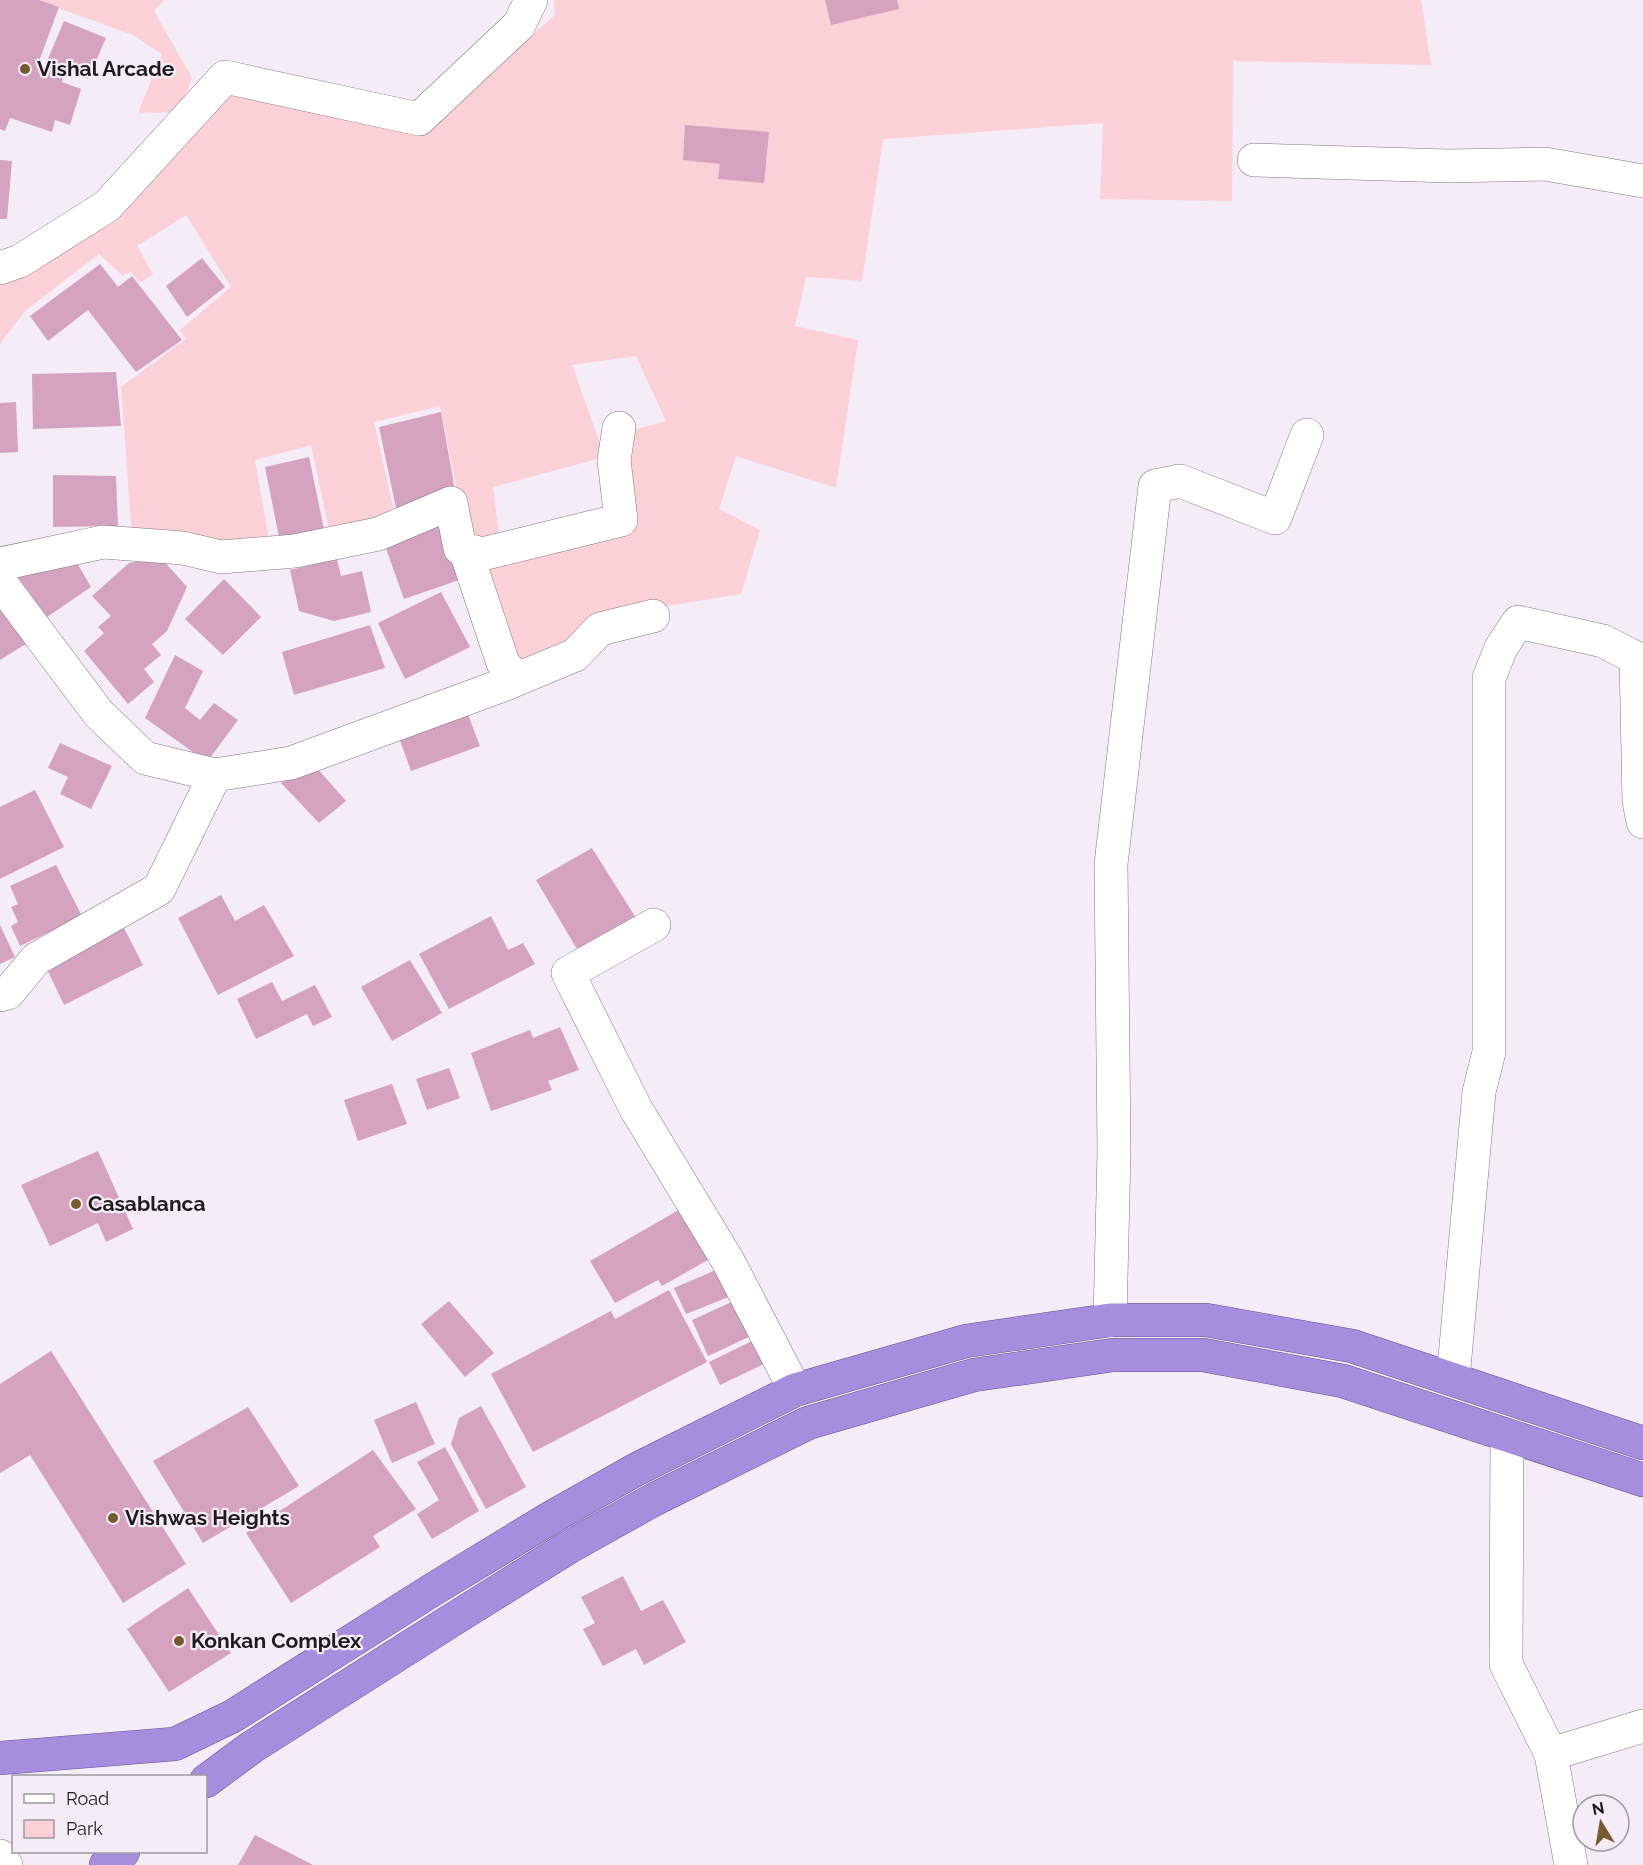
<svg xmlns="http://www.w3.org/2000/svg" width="1643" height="1865" font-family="Raleway,sans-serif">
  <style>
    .green { fill: #fcd0d7 }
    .building { fill: #d5a2bf }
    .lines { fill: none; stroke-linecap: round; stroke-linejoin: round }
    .minor-casing { stroke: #7f7781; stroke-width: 34 }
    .tertiary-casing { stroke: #7f7781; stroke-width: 34 }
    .trunk-casing { stroke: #675395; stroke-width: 34 }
    .minor { stroke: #fff; stroke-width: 33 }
    .tertiary { stroke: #fff; stroke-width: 33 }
    .trunk { stroke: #a68ede; stroke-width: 33 }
    .poi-dot { fill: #765b2d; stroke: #f4ecf6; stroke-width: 2 }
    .labels { text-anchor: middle; stroke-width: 4.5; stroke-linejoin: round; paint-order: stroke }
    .poi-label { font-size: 21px; font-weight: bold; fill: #1e1b1e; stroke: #f4ecf6; text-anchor: start }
  </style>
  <rect width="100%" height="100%" fill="#f4ecf6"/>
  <g class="green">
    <polygon points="36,0 164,0 154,11 192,78 179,112 138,113 162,54 133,35"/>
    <polygon points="554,0 1421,0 1431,65 1233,61 1232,201 1100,199 1103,123 883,139 862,281 806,277 795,326 858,340 836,488 736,456 719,509 760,530 741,594 654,608 572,647 519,668 478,568 632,522 626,432 666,421 636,356 572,365 605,457 493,487 499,535 467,540 440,406 374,422 395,516 329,530 311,445 255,460 270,546 132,537 121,387 186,339 180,330 231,287 186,215 137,246 153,274 140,283 130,271 123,276 99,254 25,311 0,344 0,278 226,94 424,130 555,15"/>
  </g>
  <g class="building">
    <polygon points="0,0 39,0 59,7 38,64 63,73 62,82 81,89 70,125 55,120 52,132 10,118 5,131 0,129"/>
    <polygon points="825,0 897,0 899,9 831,25"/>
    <polygon points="64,21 106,38 88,79 47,61"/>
    <polygon points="685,125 769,132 764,183 718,179 720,164 683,160"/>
    <polygon points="0,160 12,161 7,219 0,219"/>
    <polygon points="202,258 225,287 187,317 166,286"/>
    <polygon points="100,264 118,287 132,276 182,340 136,372 88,310 48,341 30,316"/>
    <polygon points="116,372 121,426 33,429 32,374"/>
    <polygon points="16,402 18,452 0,453 0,403"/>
    <polygon points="441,412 456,496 396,508 379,427"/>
    <polygon points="309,457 325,534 280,542 265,467"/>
    <polygon points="53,475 116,476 118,526 53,527"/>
    <polygon points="438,520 459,580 404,599 383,540"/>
    <polygon points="161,558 187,587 167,631 152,644 161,655 144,669 154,682 128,704 84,651 104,633 98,627 111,616 92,596 129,563"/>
    <polygon points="337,559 341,576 362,571 371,612 334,621 299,611 290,570"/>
    <polygon points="76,561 91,587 47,617 17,576"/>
    <polygon points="224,579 261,617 223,655 185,619"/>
    <polygon points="441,592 470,647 405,679 378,623"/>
    <polygon points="0,595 32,640 0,660"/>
    <polygon points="370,625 385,668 294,695 282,652"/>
    <polygon points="175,655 203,671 185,708 200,720 214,703 238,720 207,762 145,718"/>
    <polygon points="464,704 480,746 411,771 396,729"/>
    <polygon points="60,743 112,766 91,809 60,794 68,777 48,768"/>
    <polygon points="310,760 346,801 319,823 281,783"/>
    <polygon points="35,790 64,847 0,879 0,807"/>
    <polygon points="592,848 636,918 577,949 536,880"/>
    <polygon points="56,865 82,916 20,946 11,926 18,922 11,907 18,904 10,886"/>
    <polygon points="221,895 235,921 264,905 294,956 218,995 178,918"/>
    <polygon points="491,916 508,950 523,943 535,964 449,1009 419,954"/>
    <polygon points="0,925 15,957 0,964"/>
    <polygon points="123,926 143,965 64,1005 45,965"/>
    <polygon points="410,960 442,1013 392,1041 361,987"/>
    <polygon points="272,982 282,1001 315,985 332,1017 313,1026 307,1014 256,1039 237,999"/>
    <polygon points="560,1027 579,1070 548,1081 552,1090 491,1111 471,1053 530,1030 533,1038"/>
    <polygon points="449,1068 460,1098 427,1110 416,1079"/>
    <polygon points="392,1084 407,1124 358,1141 344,1100"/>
    <polygon points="98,1151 133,1229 106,1242 98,1223 50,1246 21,1185"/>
    <polygon points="684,1207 713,1257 662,1286 658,1280 615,1303 590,1261"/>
    <polygon points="723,1267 736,1294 686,1314 674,1288"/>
    <polygon points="669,1290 707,1362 533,1452 491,1374 611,1311 615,1319"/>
    <polygon points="736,1300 753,1335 708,1356 692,1320"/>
    <polygon points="449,1301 494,1353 465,1377 421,1324"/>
    <polygon points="754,1340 766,1363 720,1385 709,1362"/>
    <polygon points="51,1351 186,1564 123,1603 30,1455 0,1473 0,1384"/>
    <polygon points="416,1402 435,1444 392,1463 374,1420"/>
    <polygon points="481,1406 526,1487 486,1509 451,1444 459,1418"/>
    <polygon points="248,1407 299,1486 203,1543 153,1461"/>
    <polygon points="445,1447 479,1511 432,1539 417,1514 439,1500 417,1462"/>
    <polygon points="373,1450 416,1509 373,1536 380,1547 291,1603 246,1533"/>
    <polygon points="623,1576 641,1611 663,1600 686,1642 644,1665 636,1649 603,1666 583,1629 595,1623 581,1597"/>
    <polygon points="188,1588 231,1653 169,1692 127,1629"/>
    <polygon points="255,1835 313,1865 238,1865"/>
  </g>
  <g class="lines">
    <g class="minor-casing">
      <g id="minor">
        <polyline points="1254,160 1448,166 1545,164 1643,181"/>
        <polyline points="0,268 20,261 107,206 225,77 419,119 519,25 531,0"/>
        <polyline points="465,549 503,663 516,679"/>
        <polyline points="0,564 103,542 183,548 221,557 295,551 378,534 451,503 460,548 482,554 621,520 614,460 619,428"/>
        <polyline points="0,582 99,714 145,758 215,775 291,763 503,685 575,655 600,629 653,616"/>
        <polyline points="654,925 568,973 636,1109 728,1261 795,1390"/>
        <polyline points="0,995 8,993 36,959 159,889 215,775"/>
        <polyline points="1110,1320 1114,1152 1111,864 1155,486 1180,481 1275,518 1307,435"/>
        <polyline points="1453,1379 1479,1092 1489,1052 1489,678 1501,648 1518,622 1603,641 1636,658 1639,801 1643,822"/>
        <polyline points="1507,1435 1506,1664 1551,1754 1571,1865"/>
        <polyline points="1551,1754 1643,1726"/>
      </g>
    </g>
    <g class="tertiary-casing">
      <polyline id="tertiary" points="0,1856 6,1865"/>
    </g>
    <g class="trunk-casing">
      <g id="trunk">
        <polyline points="0,1758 175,1744 233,1716 432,1590 552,1517 637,1469 795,1390 966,1341 1110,1320 1206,1320 1352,1346 1643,1443"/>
        <polyline points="206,1781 252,1747 452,1620 569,1547 653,1500 808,1423 974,1375 1113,1355 1203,1355 1343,1381 1643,1480"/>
        <polyline points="106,1865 123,1852"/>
      </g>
    </g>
    <use href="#minor" class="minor"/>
    <use href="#tertiary" class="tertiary"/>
    <use href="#trunk" class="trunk"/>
  </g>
  <g class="poi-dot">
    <circle cx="25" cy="69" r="6"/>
    <circle cx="76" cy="1204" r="6"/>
    <circle cx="113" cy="1518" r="6"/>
    <circle cx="179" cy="1641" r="6"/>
  </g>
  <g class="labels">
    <g class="poi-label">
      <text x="37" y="76">Vishal Arcade</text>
      <text x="88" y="1211">Casablanca</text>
      <text x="125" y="1525">Vishwas Heights</text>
      <text x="191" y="1648">Konkan Complex</text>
    </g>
  </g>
  <rect x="12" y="1775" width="195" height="78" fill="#f4ecf6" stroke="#9e98a0" stroke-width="1.5"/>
  <rect x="24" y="1794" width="30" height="9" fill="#ffffff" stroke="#9e98a0" stroke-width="1.5"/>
  <text x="66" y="1805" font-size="18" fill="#1e1b1e">Road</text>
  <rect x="24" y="1820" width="30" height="18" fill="#fcd0d7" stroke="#9e98a0" stroke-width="1.5"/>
  <text x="66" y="1835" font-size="18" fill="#1e1b1e">Park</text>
  <g transform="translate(1601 1823) rotate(349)"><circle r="28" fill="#f4ecf6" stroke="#9e98a0" stroke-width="1.5"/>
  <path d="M0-4.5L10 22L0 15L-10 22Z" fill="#765b2d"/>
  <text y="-9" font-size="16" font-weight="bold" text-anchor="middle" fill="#1e1b1e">N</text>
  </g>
</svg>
